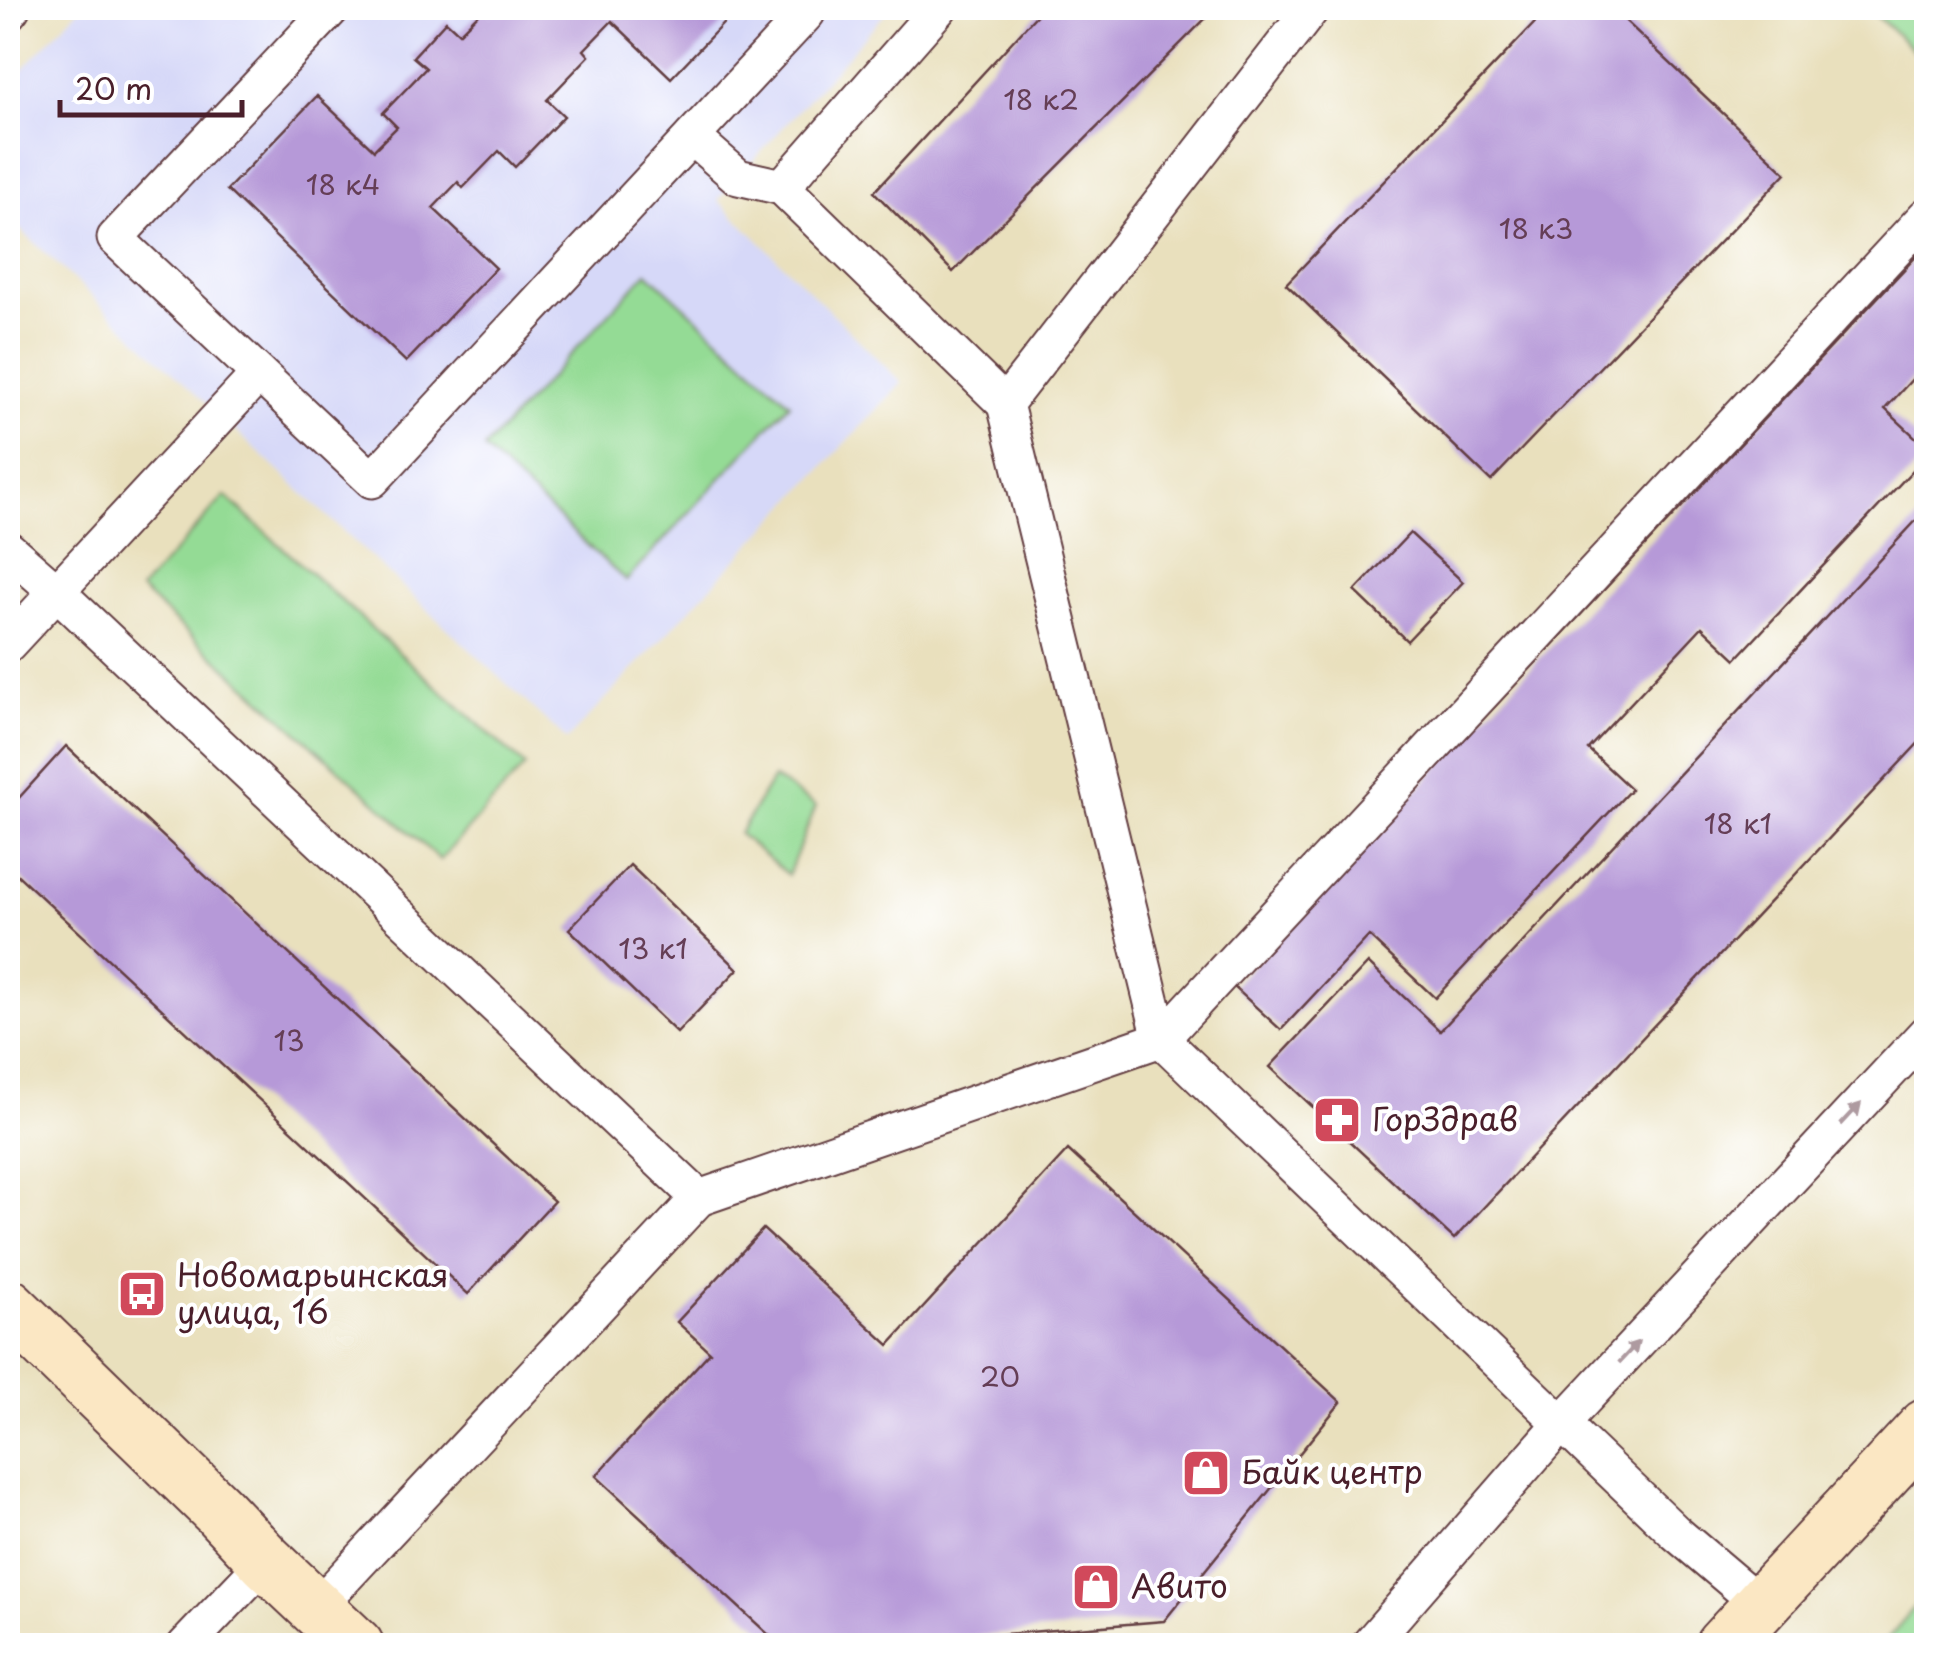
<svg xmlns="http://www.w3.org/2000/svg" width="1934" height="1653" font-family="'Playpen Sans',sans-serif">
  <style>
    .built { fill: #d6d8f8 }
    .green { fill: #94db95; stroke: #6f7d60; stroke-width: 2.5 }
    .building { fill: #b699d8 }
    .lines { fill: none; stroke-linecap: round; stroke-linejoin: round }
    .lane-casing { stroke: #623c41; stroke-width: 39 }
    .secondary-casing { stroke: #623c41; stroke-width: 59 }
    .lane { stroke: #fff; stroke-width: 35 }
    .secondary { stroke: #fbe7c3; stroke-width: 55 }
    .oneway { fill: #ae9aa0 }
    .labels { text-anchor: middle; stroke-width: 8; stroke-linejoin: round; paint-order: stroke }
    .number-label { font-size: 28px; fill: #653e56 }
    .poi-label { font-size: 32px; fill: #4a1f2b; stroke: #fff; text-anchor: start }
  </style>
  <rect width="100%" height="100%" fill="#fff"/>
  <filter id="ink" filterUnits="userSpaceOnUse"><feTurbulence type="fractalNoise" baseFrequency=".01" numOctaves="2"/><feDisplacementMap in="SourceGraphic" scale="20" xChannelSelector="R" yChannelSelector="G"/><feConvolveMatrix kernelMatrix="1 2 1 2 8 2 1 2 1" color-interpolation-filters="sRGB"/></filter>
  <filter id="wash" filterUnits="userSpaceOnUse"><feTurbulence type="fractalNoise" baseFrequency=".0048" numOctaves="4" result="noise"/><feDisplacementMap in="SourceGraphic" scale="40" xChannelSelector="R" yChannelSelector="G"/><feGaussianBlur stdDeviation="2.25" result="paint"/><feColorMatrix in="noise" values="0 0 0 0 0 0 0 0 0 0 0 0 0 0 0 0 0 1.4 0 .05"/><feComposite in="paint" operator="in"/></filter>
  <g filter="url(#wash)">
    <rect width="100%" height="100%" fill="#e9e0bd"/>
    <polygon class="built" points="80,8 890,8 718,200 902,383 567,740 8,218 8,85"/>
    <g class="green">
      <polygon points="1868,8 1926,8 1926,47 1919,55"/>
      <polygon points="647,272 790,403 626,581 484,449"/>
      <polygon points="225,496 525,766 440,860 140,590"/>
      <polygon points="773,778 816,806 788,875 739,834"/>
      <polygon points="1926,1594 1926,1645 1882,1645"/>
    </g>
    <g id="blocks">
      <g class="building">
        <polygon points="484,8 738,8 671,78 612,21 584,50 589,56 547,100 564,116 515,167 499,151 463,188 458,182 433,208 496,268 406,362 227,190 317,96 374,150 397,127 383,113 426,68 413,57 446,21 459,33"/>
        <polygon points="1043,8 1216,8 953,272 874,192"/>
        <polygon points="1549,8 1612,8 1786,173 1491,481 1286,284"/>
        <polygon points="1926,246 1926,364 1885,409 1926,447 1926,456 1736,659 1702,627 1588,749 1631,789 1435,998 1369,936 1281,1030 1233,986"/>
        <polygon points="1926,510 1926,735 1454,1239 1270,1067 1368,963 1440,1031"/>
        <polygon points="1410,533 1463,582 1407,641 1355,591"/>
        <polygon points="66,746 554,1201 468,1294 8,866 8,810"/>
        <polygon points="630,865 738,969 677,1033 569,929"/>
        <polygon points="1068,1150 1341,1402 1164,1621 856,1646 781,1646 596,1476 710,1352 677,1322 763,1229 889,1345"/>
      </g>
    </g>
  </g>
  <g filter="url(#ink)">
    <use href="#blocks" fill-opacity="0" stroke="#623c41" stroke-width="2.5"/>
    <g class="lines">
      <g class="lane-casing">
        <g id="lane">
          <polyline points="332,8 115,238 372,480 807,13 801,8"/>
          <polyline points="939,8 782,187 1005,404"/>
          <polyline points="8,13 12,8"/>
          <polyline points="692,137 738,177 782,187"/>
          <polyline points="8,549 56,591 699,1198 1161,1039 1005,404 1312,8"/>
          <polyline points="8,644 259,374"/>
          <polyline points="1761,1605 1676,1533 1161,1039 1926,216"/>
          <polyline points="316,1608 699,1198"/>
          <polyline points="185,1646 266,1561"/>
          <polyline points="1368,1646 1562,1423 1926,1033"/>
        </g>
      </g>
      <g class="secondary-casing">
        <g id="secondary">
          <polyline points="8,1306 218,1510 266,1561 356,1646"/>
          <polyline points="1723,1646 1926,1427"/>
        </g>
      </g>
      <use href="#lane" class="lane"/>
      <use href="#secondary" class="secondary"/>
    </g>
    <defs><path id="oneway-solid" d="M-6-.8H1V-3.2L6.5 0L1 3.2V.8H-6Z" transform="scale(2.5)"/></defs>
    <g class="oneway">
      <use href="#oneway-solid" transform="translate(1851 1114) rotate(-47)"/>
      <use href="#oneway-solid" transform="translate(1629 1352) rotate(-47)"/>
    </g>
  </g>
  <defs>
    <g id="pharmacy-square" transform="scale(2.5)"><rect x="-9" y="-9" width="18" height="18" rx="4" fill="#d1495b" stroke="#fff"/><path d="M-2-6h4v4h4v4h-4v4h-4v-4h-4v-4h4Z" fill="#fff"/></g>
    <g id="bus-square" transform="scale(2.5)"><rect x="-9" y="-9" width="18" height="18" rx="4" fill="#d1495b" stroke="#fff"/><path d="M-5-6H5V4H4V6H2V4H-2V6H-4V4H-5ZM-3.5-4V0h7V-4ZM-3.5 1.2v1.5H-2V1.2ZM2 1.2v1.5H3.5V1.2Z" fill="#fff"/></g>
    <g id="shop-square" transform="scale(2.5)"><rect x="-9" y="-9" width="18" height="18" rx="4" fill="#d1495b" stroke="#fff"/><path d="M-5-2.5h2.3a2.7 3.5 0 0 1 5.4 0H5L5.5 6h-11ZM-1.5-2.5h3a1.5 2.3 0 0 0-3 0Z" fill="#fff"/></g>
  </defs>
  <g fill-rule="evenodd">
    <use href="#pharmacy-square" x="1337" y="1120"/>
    <use href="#bus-square" x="142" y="1294"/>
    <use href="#shop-square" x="1206" y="1473"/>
    <use href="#shop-square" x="1096" y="1587"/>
  </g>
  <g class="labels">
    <g class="number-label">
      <text x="1041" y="110">18 к2</text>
      <text x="343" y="195">18 к4</text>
      <text x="1536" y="239">18 к3</text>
      <text x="1738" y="834">18 к1</text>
      <text x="653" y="959">13 к1</text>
      <text x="289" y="1051">13</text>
      <text x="1000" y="1387">20</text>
    </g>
    <g class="poi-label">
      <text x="1372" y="1131">ГорЗдрав</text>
      <text x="177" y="1287">Новомарьинская<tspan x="177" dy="37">улица, 16</tspan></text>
      <text x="1241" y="1484">Байк центр</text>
      <text x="1131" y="1598">Авито</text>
    </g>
  </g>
  <rect width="1934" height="1653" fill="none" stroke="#fff" stroke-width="40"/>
  <path d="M60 100v15h182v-15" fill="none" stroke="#4a1f2b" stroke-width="5"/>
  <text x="75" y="100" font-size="30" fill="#4a1f2b" stroke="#ffffff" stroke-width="8" paint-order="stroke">20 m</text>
</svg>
